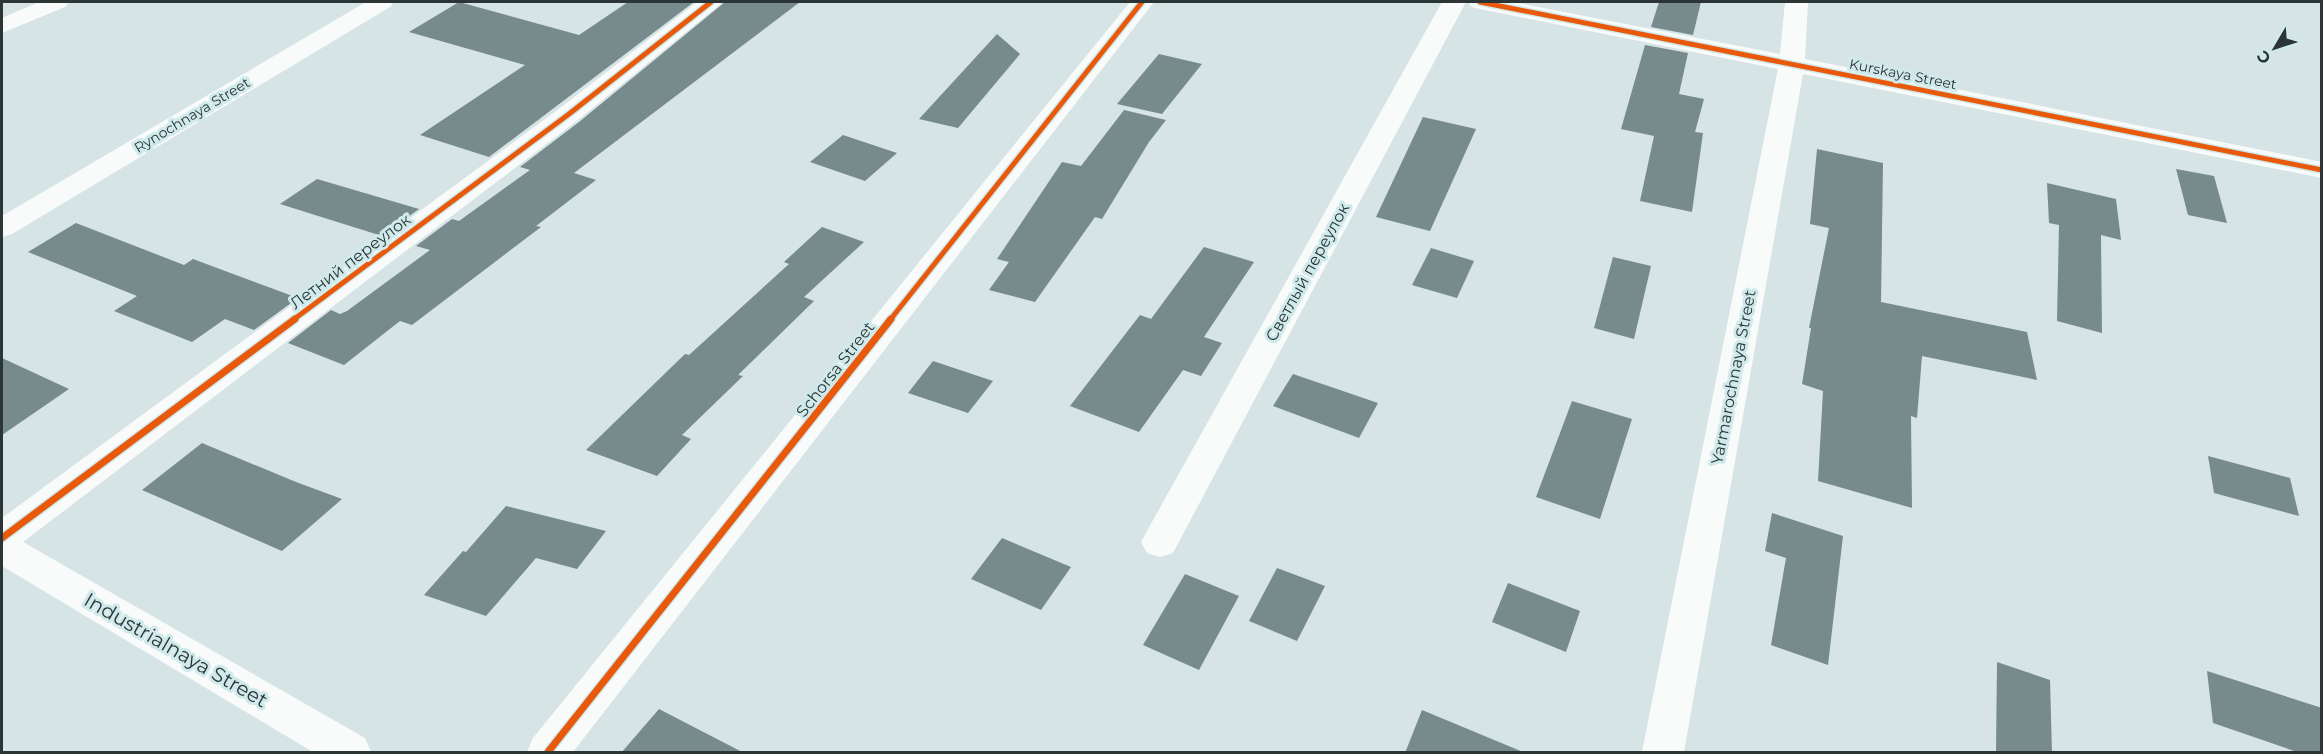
<svg xmlns="http://www.w3.org/2000/svg" width="2323" height="754" font-family="Montserrat,sans-serif">
  <style>
    .building { fill: #778a8c }
    .lines { fill: none; stroke-linecap: round; stroke-linejoin: round }
    .minor { fill: #f9fbfb; fill-rule: evenodd }
    .cycleway-far1-casing { stroke: #d0eaec; stroke-width: 8 }
    .cycleway-casing { stroke: #d0eaec; stroke-width: 10 }
    .cycleway-far1 { stroke: #e8590c; stroke-width: 5 }
    .cycleway { stroke: #e8590c; stroke-width: 7 }
    .labels { text-anchor: middle; stroke-width: 6; stroke-linejoin: round; paint-order: stroke }
    .far-street-label { font-size: 14px; fill: #2b3536; stroke: #d0eaec }
    .street-label { font-size: 16px; fill: #2b3536; stroke: #d0eaec }
    .near-street-label { font-size: 20px; fill: #2b3536; stroke: #d0eaec }
  </style>
  <rect width="100%" height="100%" fill="#d6e4e6"/>
  <g class="building">
    <polygon points="459,2 579,35 628,2 694,2 489,157 420,135 525,65 409,32"/>
    <polygon points="725,2 800,2 574,173 596,180 536,226 541,227 412,325 400,321 344,365 288,343 331,310 340,314 347,311 430,250 416,246 452,219 459,221 530,170 520,167 579,122"/>
    <polygon points="1659,2 1701,2 1693,35 1651,27"/>
    <polygon points="997,34 1020,54 958,128 919,119"/>
    <polygon points="1645,45 1688,53 1679,94 1704,99 1695,132 1703,133 1692,212 1640,201 1654,136 1621,129"/>
    <polygon points="1159,54 1202,64 1162,114 1117,104"/>
    <polygon points="1124,110 1166,120 1149,142 1102,219 1095,217 1035,302 989,290 1009,262 997,259 1062,162 1081,166"/>
    <polygon points="1423,117 1476,129 1430,231 1376,217"/>
    <polygon points="843,135 897,153 865,181 810,162"/>
    <polygon points="1817,149 1883,163 1881,302 2027,332 2037,380 1922,356 1917,418 1911,416 1912,508 1818,481 1823,391 1802,384 1811,328 1809,328 1829,228 1810,224"/>
    <polygon points="2176,169 2214,176 2227,223 2188,215"/>
    <polygon points="317,179 419,209 382,236 280,204"/>
    <polygon points="2047,183 2116,199 2121,240 2101,235 2102,333 2057,321 2059,225 2049,223"/>
    <polygon points="76,223 184,265 193,259 298,298 254,330 225,319 192,342 114,311 137,296 28,252"/>
    <polygon points="822,227 864,242 804,297 814,301 738,375 743,376 682,435 691,439 657,476 586,450 685,354 689,355 789,264 784,262"/>
    <polygon points="1204,247 1254,262 1204,337 1222,343 1201,376 1183,370 1139,432 1070,406 1140,315 1151,319"/>
    <polygon points="1431,248 1474,261 1457,298 1412,285"/>
    <polygon points="1613,257 1651,266 1634,339 1594,328"/>
    <polygon points="2,358 69,389 2,435"/>
    <polygon points="933,361 993,381 968,413 908,393"/>
    <polygon points="1293,374 1378,403 1359,438 1273,406"/>
    <polygon points="1572,401 1632,419 1600,519 1536,497"/>
    <polygon points="202,443 296,482 342,499 282,551 142,490"/>
    <polygon points="2208,456 2290,478 2299,516 2214,493"/>
    <polygon points="506,506 606,531 577,569 536,558 486,616 424,595 463,551 466,552"/>
    <polygon points="1772,513 1843,536 1828,665 1771,645 1786,558 1765,551"/>
    <polygon points="1002,538 1071,567 1041,610 971,579"/>
    <polygon points="1277,568 1325,586 1297,641 1249,621"/>
    <polygon points="1185,574 1239,596 1199,670 1143,645"/>
    <polygon points="1508,583 1580,611 1566,652 1492,622"/>
    <polygon points="1997,662 2050,680 2052,753 1996,753"/>
    <polygon points="2207,671 2322,708 2322,753 2300,753 2213,723"/>
    <polygon points="659,709 744,753 621,753"/>
    <polygon points="1422,710 1523,752 1523,753 1405,753"/>
  </g>
  <g class="lines">
    <g class="minor">
      <polygon points="39,2 69,2 65,7 2,33 2,18"/>
      <polygon points="366,2 394,2 390,7 12,234 2,237 2,216"/>
      <polygon points="697,2 723,2 578,120 23,542 365,738 371,752 313,752 2,566 2,518 560,108"/>
      <polygon points="1130,2 1154,2 573,752 527,752 533,738"/>
      <polygon points="1442,2 1466,2 1173,553 1160,557 1147,553 1141,542 1147,531"/>
      <polygon points="1468,2 1513,2 1780,54 1785,2 1808,2 1805,59 2322,162 2322,178 1803,74 1684,752 1642,752 1778,69 1480,9 1472,7"/>
    </g>
    <g class="cycleway-far1-casing">
      <g id="cycleway-far1">
        <polyline points="1480,2 2322,170"/>
        <polyline points="293,320 569,114 711,2"/>
        <polyline points="890,320 1142,2"/>
      </g>
    </g>
    <g class="cycleway-casing">
      <g id="cycleway">
        <polyline points="2,538 295,319"/>
        <polyline points="548,752 891,319"/>
      </g>
    </g>
    <use href="#cycleway-far1" class="cycleway-far1"/>
    <use href="#cycleway" class="cycleway"/>
  </g>
  <g class="labels">
    <g class="far-street-label">
      <text transform="translate(1903 74) rotate(11)" y="5">Kurskaya Street</text>
      <text transform="translate(192 115) rotate(-31)" y="5">Rynochnaya Street</text>
    </g>
    <g class="street-label">
      <text transform="translate(350 261) rotate(-37)" y="6">Летний переулок</text>
      <text transform="translate(1307 272) rotate(-61)" y="6">Светлый переулок</text>
      <text transform="translate(835 369) rotate(-52)" y="6">Schorsa Street</text>
      <text transform="translate(1733 377) rotate(-79)" y="6">Yarmarochnaya Street</text>
    </g>
    <g class="near-street-label">
      <text transform="translate(176 650) rotate(30)" y="7">Industrialnaya Street</text>
    </g>
  </g>
  <rect width="2323" height="754" fill="none" stroke="#2b3536" stroke-width="6"/>
  <g transform="translate(2275 48) rotate(231)" stroke="#d0eaec" stroke-width="4.5" paint-order="stroke">
  <path d="M0-4.5L10 22L0 15L-10 22Z" fill="#2b3536"/>
  <text y="-9" font-size="16" font-weight="bold" text-anchor="middle" fill="#2b3536">С</text>
  </g>
</svg>
